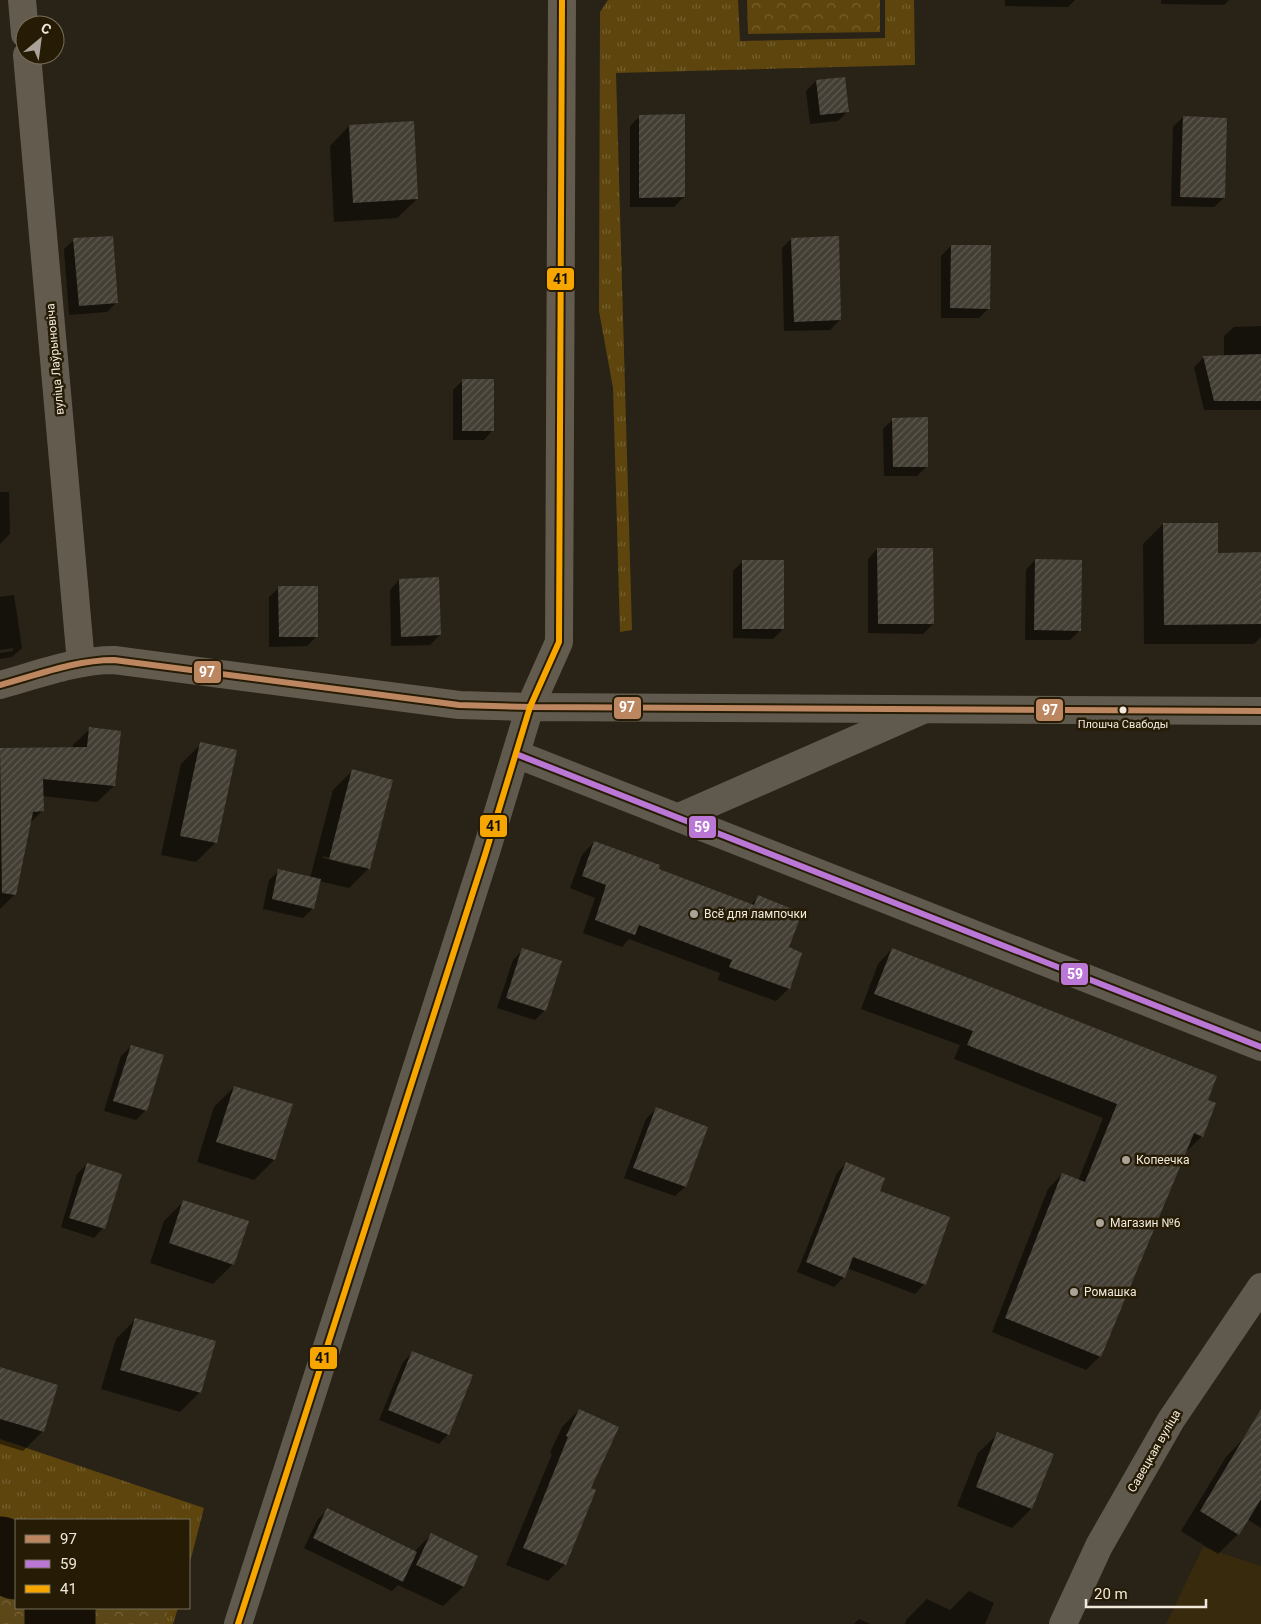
<svg xmlns="http://www.w3.org/2000/svg" width="1261" height="1624" font-family="Roboto,sans-serif">
  <style>
    .built { fill: #372a0d }
    .grass { fill: url(#grass-tufts) }
    .forest { fill: url(#forest-crowns) }
    .park { fill: url(#park-crowns) }
    .shadow { fill: #0007; fill-rule: evenodd }
    .lines { fill: none; stroke-linecap: round; stroke-linejoin: round }
    .river { stroke: #171006; stroke-width: 71 }
    .building { fill: url(#building-hatch) }
    .minor { stroke: #60594d; stroke-width: 28 }
    .tertiary { stroke: #60594d; stroke-width: 28 }
    .secondary { stroke: #635b4d; stroke-width: 28 }
    .bus-1-casing { stroke: #261c05; stroke-width: 10 }
    .bus-2-casing { stroke: #261c05; stroke-width: 10 }
    .bus-3-casing { stroke: #261c05; stroke-width: 10 }
    .bus-1 { stroke: #bb8660; stroke-width: 6 }
    .bus-2 { stroke: #ba77d6; stroke-width: 6 }
    .bus-3 { stroke: #f7a600; stroke-width: 6 }
    .bus-dot { fill: #f1e9dc; stroke: #261c05; stroke-width: 2 }
    .poi-dot { fill: #aba397; stroke: #261c05; stroke-width: 2 }
    .labels { text-anchor: middle; stroke-width: 5; stroke-linejoin: round; paint-order: stroke }
    .bus-label { font-size: 11px; fill: #f1e9dc; stroke: #261c05 }
    .street-label { font-size: 12px; fill: #f1e9dc; stroke: #261c05 }
    .poi-label { font-size: 12px; fill: #f1e9dc; stroke: #261c05; text-anchor: start }
    .line-badge { stroke: #261c05; stroke-width: 2 }
    .badge-label { font-size: 14px; text-anchor: middle; font-weight: bold; fill: #fff }
    .pale-badge-label { font-size: 14px; text-anchor: middle; font-weight: bold; fill: #111 }
  </style>
  <defs>
    <pattern id="grass-tufts" width="24" height="20" patternUnits="userSpaceOnUse" patternTransform="scale(1.25)"><rect width="24" height="20" fill="#5d450d"/><path d="M3 7l-1-3M5 7V3M7 7l1-3M15 17l-1-3M17 17v-4M19 17l1-3" fill="none" stroke="#756030"/></pattern>
    <pattern id="forest-crowns" width="20" height="18" patternUnits="userSpaceOnUse" patternTransform="scale(1.25)"><rect width="20" height="18" fill="#5c4719"/><path d="M2 6a3 3 0 1 1 6 0M12 15a3 3 0 1 1 6 0" fill="none" stroke="#74623a"/></pattern>
    <pattern id="park-crowns" width="20" height="18" patternUnits="userSpaceOnUse" patternTransform="scale(1.25)"><rect width="20" height="18" fill="#5d450d"/><path d="M2 6a3 3 0 1 1 6 0M12 15a3 3 0 1 1 6 0" fill="none" stroke="#756030"/></pattern>
    <pattern id="building-hatch" width="6" height="6" patternUnits="userSpaceOnUse" patternTransform="scale(1.25)"><rect width="6" height="6" fill="#443f35"/><path d="M-1 1l2-2M0 6l6-6M5 7l2-2" fill="none" stroke="#5f5b52"/></pattern>
  </defs>
  <rect width="100%" height="100%" fill="#282217"/>
  <polygon class="built" points="1203,1547 1261,1566 1261,1624 1166,1624"/>
  <g class="grass">
    <polygon points="608,0 738,0 740,41 885,38 885,0 914,0 915,65 616,73 632,630 620,632 613,388 599,311 600,12"/>
    <polygon points="0,1439 204,1508 189,1566 189,1520 16,1520 16,1608 178,1608 173,1624 0,1624"/>
  </g>
  <polygon class="forest" points="16,1544 16,1608 168,1608 165,1624 0,1624 0,1563"/>
  <polygon class="park" points="747,0 880,0 880,32 748,34"/>
  <g class="shadow">
    <polygon points="1005,0 1075,0 1068,7 1005,6"/>
    <polygon points="1161,0 1229,0 1224,5 1161,4"/>
    <polygon points="844,78 848,111 838,121 810,124 806,91 816,81"/>
    <polygon points="640,116 684,197 674,207 630,207 630,126"/>
    <polygon points="1183,117 1224,198 1214,207 1171,206 1173,127"/>
    <polygon points="349,126 417,199 397,218 334,222 330,146"/>
    <polygon points="791,239 840,320 830,330 784,331 782,248"/>
    <polygon points="74,240 117,302 107,312 69,315 64,249"/>
    <polygon points="951,246 988,309 979,318 941,318 941,256"/>
    <polygon points="1261,326 1261,410 1204,410 1194,367 1204,357 1224,356 1224,336 1234,327"/>
    <polygon points="462,381 493,430 484,440 453,440 453,390"/>
    <polygon points="893,419 927,466 917,476 884,476 883,429"/>
    <polygon points="0,492 9,492 10,534 0,544"/>
    <polygon points="1163,524 1217,554 1261,554 1261,637 1254,644 1144,644 1143,544"/>
    <polygon points="877,549 933,624 923,634 868,633 868,559"/>
    <polygon points="1035,560 1080,630 1070,640 1025,640 1026,570"/>
    <polygon points="743,561 783,629 773,639 733,638 733,571"/>
    <polygon points="399,580 440,635 430,645 391,646 390,590"/>
    <polygon points="279,588 316,637 307,646 269,647 269,597"/>
    <polygon points="14,595 22,648 12,657 0,659 0,653 13,651 13,648 0,650 0,597"/>
    <polygon points="90,729 114,786 97,802 42,796 42,811 29,824 15,894 0,909 0,749 73,749 73,745"/>
    <polygon points="201,744 216,842 196,862 161,855 181,764"/>
    <path d="M353,770L369,868L349,888L319,881L313,908L303,918L263,909L269,880L279,871L310,878L333,790ZM323,856L357,864V867L323,858Z"/>
    <polygon points="594,842 657,870 750,905 759,897 787,947 789,988 776,1001 718,980 720,973 629,939 622,947 583,933 595,898 570,888 582,855"/>
    <polygon points="892,949 1206,1101 1202,1136 1188,1150 1186,1150 1100,1356 1086,1370 992,1332 1048,1189 1062,1174 1078,1181 1103,1118 954,1059 960,1045 861,1009 878,964"/>
    <polygon points="523,950 561,962 544,1011 535,1020 497,1008 513,960"/>
    <polygon points="131,1046 163,1056 145,1111 136,1120 104,1111 121,1056"/>
    <polygon points="234,1087 291,1105 274,1160 254,1180 197,1162 214,1107"/>
    <polygon points="656,1109 706,1128 685,1187 675,1196 624,1178 646,1119"/>
    <polygon points="846,1163 878,1192 949,1218 924,1284 915,1294 847,1268 844,1277 834,1287 797,1272 837,1173"/>
    <polygon points="87,1164 103,1228 94,1238 61,1227 77,1174"/>
    <polygon points="184,1201 233,1264 213,1284 150,1263 164,1221"/>
    <polygon points="136,1319 200,1392 180,1412 101,1389 116,1339"/>
    <polygon points="412,1353 448,1434 439,1444 379,1420 403,1362"/>
    <polygon points="0,1369 42,1432 23,1451 0,1444"/>
    <polygon points="579,1410 589,1488 565,1564 548,1581 506,1565 552,1454 550,1453 562,1427"/>
    <polygon points="998,1434 1052,1455 1031,1509 1012,1528 957,1506 978,1453"/>
    <polygon points="1245,1437 1261,1447 1261,1528 1247,1519 1238,1534 1218,1554 1181,1531 1226,1457"/>
    <polygon points="328,1510 414,1552 431,1535 477,1557 463,1587 443,1606 398,1585 392,1591 304,1548 318,1519"/>
    <polygon points="969,1591 994,1603 985,1624 905,1624 907,1619 927,1599 950,1610"/>
    <polygon points="859,1619 870,1624 854,1624"/>
  </g>
  <g class="lines">
    <g class="river">
      <polyline points="0,1552 16,1564"/>
      <polyline points="60,1608 60,1624"/>
    </g>
  </g>
  <g class="building">
    <polygon points="845,77 849,112 820,115 816,80"/>
    <polygon points="685,114 685,197 639,198 639,115"/>
    <polygon points="1183,116 1227,118 1225,198 1180,197"/>
    <polygon points="414,121 418,199 353,203 349,125"/>
    <polygon points="113,236 118,303 79,306 73,238"/>
    <polygon points="839,236 841,320 794,322 791,238"/>
    <polygon points="951,245 991,245 990,309 950,308"/>
    <polygon points="1261,354 1261,401 1214,401 1203,356"/>
    <rect x="462" y="379" width="32" height="52"/>
    <polygon points="928,417 928,467 893,467 892,418"/>
    <polygon points="1163,523 1218,523 1218,553 1261,552 1261,624 1164,625"/>
    <polygon points="877,548 933,548 934,624 878,624"/>
    <polygon points="1035,559 1082,560 1081,631 1034,630"/>
    <rect x="742" y="560" width="42" height="69"/>
    <polygon points="439,577 441,635 401,637 399,579"/>
    <polygon points="278,586 318,586 318,637 279,637"/>
    <polygon points="89,727 121,731 115,786 43,779 44,811 33,812 16,895 2,893 0,748 87,747"/>
    <polygon points="200,742 237,750 217,843 180,836"/>
    <polygon points="352,769 393,780 370,869 329,859"/>
    <polygon points="594,841 660,865 659,869 754,905 758,895 802,913 789,947 802,953 790,989 729,967 732,960 639,925 635,935 595,920 606,885 582,876"/>
    <polygon points="278,869 321,879 314,909 272,899"/>
    <polygon points="522,948 562,961 546,1011 506,998"/>
    <polygon points="892,948 1217,1076 1208,1100 1216,1103 1203,1137 1194,1133 1101,1357 1005,1318 1062,1173 1085,1182 1117,1104 967,1045 973,1031 874,994"/>
    <polygon points="131,1045 164,1055 147,1111 113,1101"/>
    <polygon points="234,1086 293,1104 275,1160 216,1142"/>
    <polygon points="656,1107 708,1127 686,1187 633,1168"/>
    <polygon points="846,1162 885,1178 880,1191 950,1217 926,1285 853,1257 845,1278 806,1262"/>
    <polygon points="87,1163 122,1174 105,1229 69,1218"/>
    <polygon points="183,1200 249,1221 234,1265 169,1243"/>
    <polygon points="135,1318 216,1341 201,1393 120,1370"/>
    <polygon points="412,1351 473,1375 449,1435 388,1410"/>
    <polygon points="0,1367 58,1385 44,1432 0,1419"/>
    <polygon points="579,1409 619,1427 591,1488 596,1490 566,1565 523,1548 568,1437 566,1436"/>
    <polygon points="1261,1409 1261,1499 1239,1535 1200,1511"/>
    <polygon points="997,1432 1054,1454 1032,1509 976,1487"/>
    <polygon points="327,1508 417,1552 403,1582 313,1538"/>
    <polygon points="431,1533 478,1556 464,1587 416,1565"/>
  </g>
  <g class="lines">
    <g class="minor">
      <polyline points="516,754 1261,1047"/>
      <polyline points="679,817 923,710"/>
      <polyline points="1063,1624 1099,1546 1171,1420 1261,1287"/>
    </g>
    <polyline class="tertiary" points="238,1624 485,855 530,707 1261,711"/>
    <g class="secondary">
      <polyline points="22,0 25,34"/>
      <polyline points="27,55 81,663"/>
      <path d="M0,685C37,675 75,660 114,660L459,705L530,707L559,642L562,0"/>
    </g>
    <g class="bus-1-casing">
      <path id="bus-1" d="M0,685C37,675 75,660 114,660L459,705L530,707L1261,711"/>
    </g>
    <g class="bus-2-casing">
      <polyline id="bus-2" points="516,754 1261,1047"/>
    </g>
    <g class="bus-3-casing">
      <polyline id="bus-3" points="238,1624 485,855 530,707 559,642 562,0"/>
    </g>
    <use href="#bus-1" class="bus-1"/>
    <use href="#bus-2" class="bus-2"/>
    <use href="#bus-3" class="bus-3"/>
  </g>
  <circle class="bus-dot" cx="1123" cy="710" r="4.5"/>
  <g class="poi-dot">
    <circle cx="694" cy="914" r="5"/>
    <circle cx="1126" cy="1160" r="5"/>
    <circle cx="1100" cy="1223" r="5"/>
    <circle cx="1074" cy="1292" r="5"/>
  </g>
  <g class="labels">
    <g class="bus-label">
      <text x="1123" y="728">Плошча Свабоды</text>
    </g>
    <g class="street-label">
      <text transform="translate(55 359) rotate(-95)" y="4">вуліца Лаўрыновіча</text>
      <text transform="translate(1154 1451) rotate(-60)" y="4">Савецкая вуліца</text>
    </g>
    <g class="poi-label">
      <text x="704" y="918">Всё для лампочки</text>
      <text x="1136" y="1164">Копеечка</text>
      <text x="1110" y="1227">Магазин №6</text>
      <text x="1084" y="1296">Ромашка</text>
    </g>
  </g>
  <g class="line-badge">
    <rect x="546" y="267" width="29" height="24" rx="5" fill="#f7a600"/>
    <rect x="193" y="660" width="29" height="24" rx="5" fill="#bb8660"/>
    <rect x="613" y="696" width="29" height="24" rx="5" fill="#bb8660"/>
    <rect x="1035" y="698" width="29" height="24" rx="5" fill="#bb8660"/>
    <rect x="479" y="814" width="29" height="24" rx="5" fill="#f7a600"/>
    <rect x="688" y="815" width="29" height="24" rx="5" fill="#ba77d6"/>
    <rect x="1060" y="962" width="29" height="24" rx="5" fill="#ba77d6"/>
    <rect x="309" y="1346" width="29" height="24" rx="5" fill="#f7a600"/>
  </g>
  <g class="badge-label">
    <text x="207" y="677">97</text>
    <text x="627" y="712">97</text>
    <text x="1050" y="715">97</text>
    <text x="702" y="832">59</text>
    <text x="1075" y="979">59</text>
  </g>
  <g class="pale-badge-label">
    <text x="561" y="284">41</text>
    <text x="494" y="831">41</text>
    <text x="323" y="1363">41</text>
  </g>
  <rect x="15" y="1519" width="175" height="90" fill="#261c05" stroke="#776e5b"/>
  <rect x="25" y="1535" width="25" height="8" fill="#bb8660" stroke="#776e5b"/>
  <text x="60" y="1544" font-size="15" fill="#f1e9dc">97</text>
  <rect x="25" y="1560" width="25" height="8" fill="#ba77d6" stroke="#776e5b"/>
  <text x="60" y="1569" font-size="15" fill="#f1e9dc">59</text>
  <rect x="25" y="1585" width="25" height="8" fill="#f7a600" stroke="#776e5b"/>
  <text x="60" y="1594" font-size="15" fill="#f1e9dc">41</text>
  <g transform="translate(40 40) rotate(29)"><circle r="24" fill="#261c05" stroke="#776e5b"/>
  <path d="M0-4L9 19L0 12L-9 19Z" fill="#aba397"/>
  <text y="-8" font-size="14" font-weight="bold" text-anchor="middle" fill="#f1e9dc">С</text>
  </g>
  <path d="M1086 1599v8h120v-8" fill="none" stroke="#f1e9dc" stroke-width="2.5"/>
  <text x="1094" y="1599" font-size="15" fill="#f1e9dc" stroke="#261c05" stroke-width="4" paint-order="stroke">20 m</text>
</svg>
